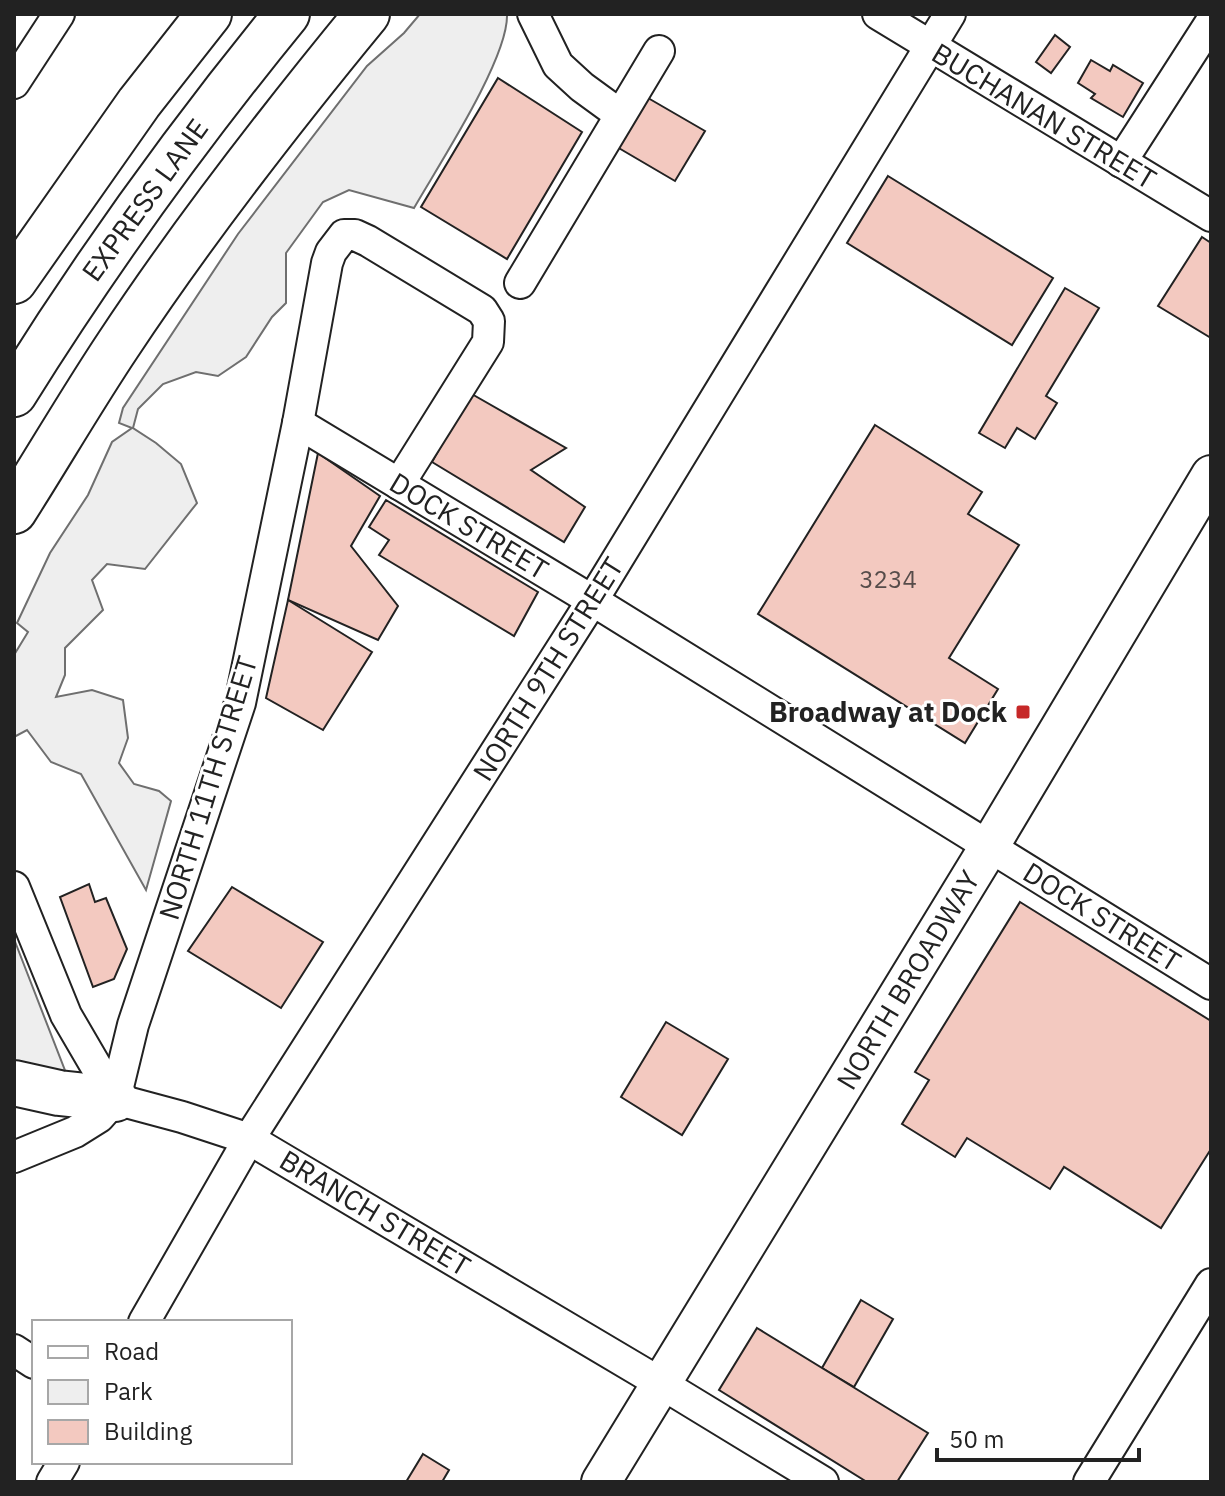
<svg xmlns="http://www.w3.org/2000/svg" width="1225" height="1496" font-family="'IBM Plex Sans',sans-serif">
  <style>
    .green { fill: #eee; stroke: #6f6f6f; stroke-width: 2 }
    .building { fill: #f3c9c0; stroke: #222; stroke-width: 2 }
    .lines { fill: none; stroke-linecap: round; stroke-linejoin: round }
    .minor-casing { stroke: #222; stroke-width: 34 }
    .major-casing { stroke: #222; stroke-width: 42 }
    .highway-casing { stroke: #222; stroke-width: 48 }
    .minor { stroke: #fff; stroke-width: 30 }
    .major { stroke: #fff; stroke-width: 38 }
    .highway { stroke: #fff; stroke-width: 44 }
    .poi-dot { fill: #c62828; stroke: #fff; stroke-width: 3 }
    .labels { text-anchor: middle; stroke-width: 6; stroke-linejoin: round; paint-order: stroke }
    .number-label { font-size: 24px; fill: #564c4a }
    .street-label { font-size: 28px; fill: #222; stroke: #fff }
    .poi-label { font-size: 28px; font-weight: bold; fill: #222; stroke: #fff; text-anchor: end }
  </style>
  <rect width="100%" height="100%" fill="#fff"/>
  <g class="green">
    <path d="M420,14H507C509,58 438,166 414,208L349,190L323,202L286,253V303L272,317L246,357L218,376L196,372L163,384L138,409L133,428L156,443L181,464L197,503L145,569L107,564L92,580L103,610L65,648V675L56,697L92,690L123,700L128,738L119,763L134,784L159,791L171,801L146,890L81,774L51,762L27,730L14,737V655L28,632L17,623L50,553L88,495L112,442L132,428L119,423L123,408L238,234L367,66L404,33Z"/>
    <polygon points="14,939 66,1073 14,1064"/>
  </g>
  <g class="building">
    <polygon points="1055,35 1070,47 1051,73 1036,62"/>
    <polygon points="1091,60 1110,71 1113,65 1143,83 1123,117 1091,98 1095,94 1078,83"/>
    <polygon points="498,78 582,132 507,259 421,207"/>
    <polygon points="648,98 705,131 675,181 617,147"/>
    <polygon points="888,176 1053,278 1012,345 847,243"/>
    <polygon points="1202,237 1211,243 1211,338 1158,306"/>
    <polygon points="1065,288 1099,308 1046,396 1057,403 1035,439 1017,428 1005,448 979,433"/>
    <polygon points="470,393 566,448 531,470 585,507 564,542 432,462"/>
    <polygon points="875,425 982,492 968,514 1019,545 949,658 998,689 965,743 758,614"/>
    <polygon points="318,453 380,496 351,546 398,606 378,640 288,600"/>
    <polygon points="386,500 538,592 514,636 379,555 389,540 369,527"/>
    <polygon points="288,600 372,652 323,730 266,698"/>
    <polygon points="89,884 95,902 106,898 127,949 114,979 93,987 60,897"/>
    <polygon points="232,887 323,942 281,1008 188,951"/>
    <polygon points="1020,902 1211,1021 1211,1149 1161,1228 1064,1167 1050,1189 967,1138 955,1157 902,1124 929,1080 915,1072"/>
    <polygon points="666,1022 728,1059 682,1135 621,1097"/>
    <polygon points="861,1300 893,1319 854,1387 822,1368"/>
    <polygon points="757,1328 928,1433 897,1482 867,1482 719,1390"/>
    <polygon points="423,1454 449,1470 442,1482 406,1482"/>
  </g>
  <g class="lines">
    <g class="minor-casing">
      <g id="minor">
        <polyline points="533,14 558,65 582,87 619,114"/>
        <polyline points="878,14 1211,216"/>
        <polyline points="14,83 59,14"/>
        <polyline points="1121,162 1211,22"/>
        <polyline points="520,283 659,51"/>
        <polyline points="298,423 608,610 1211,984"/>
        <polyline points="14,887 66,1015 115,1099 182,1117 249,1139 662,1384 823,1482"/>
        <polyline points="14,1157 75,1132 99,1117 115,1099 133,1025 240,703 298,423 327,263 331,252 344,235 355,235 368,241 482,310 489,321 488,342 399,484"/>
        <polyline points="144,1322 249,1139 592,601 950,14"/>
        <polyline points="14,1350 34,1363"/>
        <polyline points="52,1482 64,1462"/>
        <polyline points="1089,1482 1211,1284"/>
      </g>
    </g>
    <g class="major-casing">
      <polyline id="major" points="601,1482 989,847 1211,475"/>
    </g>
    <g class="highway-casing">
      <g id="highway">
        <polyline points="14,281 139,103 209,14"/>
        <path d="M14,394C97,261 188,135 287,14"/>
        <path d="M14,511C49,456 82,399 118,345C194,230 279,121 367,14"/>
        <polyline points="14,1083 59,1093 115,1099"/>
      </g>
    </g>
    <use href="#minor" class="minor"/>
    <use href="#major" class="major"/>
    <use href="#highway" class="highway"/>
  </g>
  <rect class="poi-dot" x="1015" y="704" width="16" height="16" rx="4"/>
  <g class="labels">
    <g class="number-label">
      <text x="888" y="588">3234</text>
    </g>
    <g class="street-label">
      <text transform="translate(1044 116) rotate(31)" y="10">BUCHANAN STREET</text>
      <text transform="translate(145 200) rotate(-54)" y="10">EXPRESS LANE</text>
      <text transform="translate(469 526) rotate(31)" y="10">DOCK STREET</text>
      <text transform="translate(548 669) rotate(-58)" y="10">NORTH 9TH STREET</text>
      <text transform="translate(208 788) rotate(-73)" y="10">NORTH 11TH STREET</text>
      <text transform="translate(1102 917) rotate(32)" y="10">DOCK STREET</text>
      <text transform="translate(908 980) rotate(-59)" y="10">NORTH BROADWAY</text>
      <text transform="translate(375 1213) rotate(31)" y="10">BRANCH STREET</text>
    </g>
    <g class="poi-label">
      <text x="1007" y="722">Broadway at Dock</text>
    </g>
  </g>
  <rect width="1225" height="1496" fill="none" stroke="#222222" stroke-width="32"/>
  <rect x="32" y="1320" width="260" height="144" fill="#ffffff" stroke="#a7a7a7" stroke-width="2"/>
  <rect x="48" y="1346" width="40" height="12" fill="#ffffff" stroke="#a7a7a7" stroke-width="2"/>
  <text x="104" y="1360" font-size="24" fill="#222222">Road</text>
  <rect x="48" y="1380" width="40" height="24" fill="#eeeeee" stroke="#a7a7a7" stroke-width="2"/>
  <text x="104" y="1400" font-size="24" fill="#222222">Park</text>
  <rect x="48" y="1420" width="40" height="24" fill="#f3c9c0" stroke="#a7a7a7" stroke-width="2"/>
  <text x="104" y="1440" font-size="24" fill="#222222">Building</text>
  <path d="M937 1448v12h202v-12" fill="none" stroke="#222222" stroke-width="4"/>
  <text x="949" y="1448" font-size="24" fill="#222222" stroke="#ffffff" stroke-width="6" paint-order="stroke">50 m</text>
</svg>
